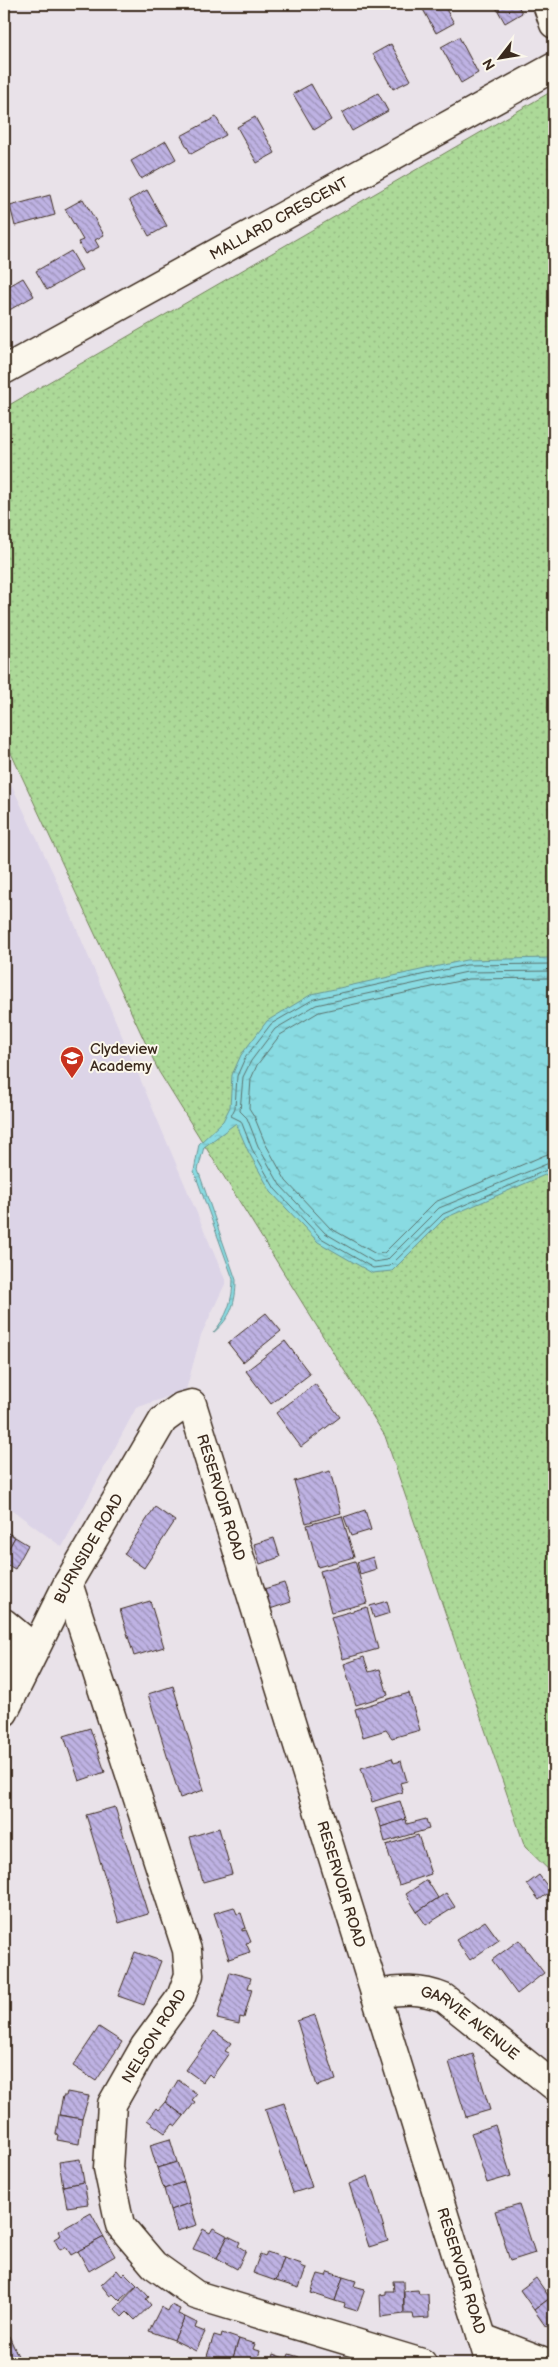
<svg xmlns="http://www.w3.org/2000/svg" width="558" height="2367" font-family="'Balsamiq Sans',sans-serif">
  <style>
    .built { fill: #dcd4e7 }
    .park { fill: url(#park-dots); stroke: #74825b }
    .water { fill: url(#water-ripples); stroke: #6a9494 }
    .lines { fill: none; stroke-linecap: round; stroke-linejoin: round }
    .shore { stroke: #5a716c; stroke-width: 1 }
    .building { fill: url(#building-back-hatch); stroke: #3b2a1e }
    .minor-casing { stroke: #3b2a1e; stroke-width: 31 }
    .minor { stroke: #fbf7ec; stroke-width: 28 }
    .labels { text-anchor: middle; stroke-width: 4; stroke-linejoin: round; paint-order: stroke }
    .street-label { font-size: 15px; fill: #3b2a1e; stroke: #fbf7ec }
    .poi-label { font-size: 15px; fill: #3b2a1e; stroke: #fbf7ec; text-anchor: start }
  </style>
  <defs>
    <pattern id="park-dots" width="8" height="8" patternUnits="userSpaceOnUse" patternTransform="scale(1.25)"><rect width="8" height="8" fill="#acd998"/><path d="M2 2h.1M6 6h.1" fill="none" stroke="#95ba83" stroke-width="1.8" stroke-linecap="round"/></pattern>
    <pattern id="water-ripples" width="26" height="14" patternUnits="userSpaceOnUse" patternTransform="scale(1.25)"><rect width="26" height="14" fill="#89dbe2"/><path d="M2 4q2-2 4 0t4 0M15 11q2-2 4 0t4 0" fill="none" stroke="#77bcc1"/></pattern>
    <pattern id="building-back-hatch" width="6" height="6" patternUnits="userSpaceOnUse" patternTransform="scale(1.25)"><rect width="6" height="6" fill="#beb2e3"/><path d="M-1 5l2 2M0 0l6 6M5-1l2 2" fill="none" stroke="#9c91b7"/></pattern>
  </defs>
  <rect width="100%" height="100%" fill="#e9e2e9"/>
  <filter id="ink" filterUnits="userSpaceOnUse"><feTurbulence type="fractalNoise" baseFrequency=".02" numOctaves="2"/><feDisplacementMap in="SourceGraphic" scale="10" xChannelSelector="R" yChannelSelector="G"/><feConvolveMatrix kernelMatrix="1 2 1 2 8 2 1 2 1" color-interpolation-filters="sRGB"/></filter>
  <g filter="url(#ink)">
    <polygon class="built" points="4,769 54,875 226,1282 201,1335 186,1390 136,1408 62,1547 4,1504"/>
    <polygon class="park" points="554,90 554,1875 525,1847 385,1436 159,1072 4,738 4,408"/>
    <path class="water" d="M549,958L554,960V1171L445,1218L392,1271L372,1273L318,1242L271,1192L248,1151L236,1123L204,1147L198,1170L236,1280C236,1303 231,1318 213,1333C227,1317 233,1300 233,1279L194,1171L199,1144L223,1121L230,1107L232,1075L241,1055L267,1021L312,994L466,960Z"/>
    <g class="lines">
      <g class="shore">
        <polyline points="554,964 466,965 314,999 271,1024 245,1058 237,1076 235,1108 231,1116 241,1121 252,1149 275,1189 321,1238 373,1268 390,1266 443,1214 554,1167"/>
        <polyline points="554,971 467,972 316,1005 275,1029 251,1061 243,1077 240,1111 247,1118 258,1146 280,1185 325,1233 374,1262 387,1260 439,1208 554,1161"/>
        <polyline points="554,978 468,979 319,1012 280,1035 257,1065 251,1079 249,1108 254,1116 265,1143 286,1181 330,1228 376,1254 384,1253 435,1202 545,1155 554,1153"/>
      </g>
    </g>
    <g class="building">
      <polygon points="420,4 443,4 454,23 436,33"/>
      <polygon points="494,4 517,4 522,13 505,23"/>
      <polygon points="459,37 478,73 461,83 441,47"/>
      <polygon points="391,44 411,80 393,89 373,54"/>
      <polygon points="311,84 331,120 314,130 293,94"/>
      <polygon points="378,93 388,111 352,131 342,113"/>
      <polygon points="216,117 226,135 191,154 181,136"/>
      <polygon points="255,117 275,153 257,163 237,127"/>
      <polygon points="166,141 176,159 141,179 131,161"/>
      <polygon points="147,190 167,226 149,236 129,200"/>
      <polygon points="50,195 55,215 15,226 10,206"/>
      <polygon points="83,199 104,235 95,240 99,247 85,254 78,242 83,240 65,209"/>
      <polygon points="71,251 82,270 47,290 36,271"/>
      <polygon points="23,278 34,296 4,313 4,289"/>
      <polygon points="266,1313 281,1331 243,1362 228,1343"/>
      <polygon points="285,1341 310,1374 271,1404 246,1371"/>
      <polygon points="315,1384 340,1417 301,1447 276,1413"/>
      <polygon points="330,1471 341,1513 306,1523 294,1481"/>
      <polygon points="155,1507 175,1521 144,1568 124,1554"/>
      <polygon points="365,1510 371,1530 351,1536 344,1517"/>
      <polygon points="342,1516 354,1557 318,1567 307,1525"/>
      <polygon points="4,1531 15,1537 4,1557"/>
      <polygon points="15,1537 28,1545 15,1569 4,1563 4,1557"/>
      <polygon points="274,1538 280,1557 260,1564 254,1544"/>
      <polygon points="373,1557 376,1569 360,1574 357,1562"/>
      <polygon points="355,1561 367,1603 331,1612 320,1571"/>
      <polygon points="284,1583 291,1602 270,1609 264,1589"/>
      <polygon points="150,1601 164,1647 134,1656 120,1610"/>
      <polygon points="387,1601 390,1613 374,1618 370,1606"/>
      <polygon points="367,1607 378,1649 343,1659 331,1617"/>
      <polygon points="364,1657 369,1672 380,1669 388,1695 356,1705 344,1664"/>
      <polygon points="173,1686 204,1790 180,1798 148,1694"/>
      <polygon points="409,1693 420,1730 392,1738 386,1730 363,1737 355,1709"/>
      <polygon points="90,1728 105,1772 79,1781 64,1736"/>
      <polygon points="392,1758 394,1763 401,1761 407,1781 400,1783 403,1792 372,1802 361,1768"/>
      <polygon points="400,1801 406,1819 381,1827 375,1808"/>
      <polygon points="115,1807 148,1914 119,1923 86,1815"/>
      <polygon points="406,1819 407,1824 426,1819 429,1829 385,1842 381,1827"/>
      <polygon points="219,1828 232,1874 203,1882 190,1837"/>
      <polygon points="418,1835 431,1874 399,1885 386,1845"/>
      <polygon points="539,1875 551,1891 539,1900 527,1884"/>
      <polygon points="427,1880 438,1898 417,1912 406,1894"/>
      <polygon points="446,1893 455,1907 426,1925 417,1912"/>
      <polygon points="234,1907 237,1914 241,1913 246,1928 242,1929 242,1931 246,1930 251,1942 246,1943 250,1952 229,1959 214,1913"/>
      <polygon points="485,1921 499,1940 470,1960 456,1940"/>
      <polygon points="519,1940 544,1973 517,1994 492,1960"/>
      <polygon points="135,1952 161,1961 144,2005 118,1996"/>
      <polygon points="230,1972 251,1978 248,1988 252,1989 244,2018 240,2017 239,2024 217,2019"/>
      <polygon points="315,2015 336,2080 317,2086 297,2021"/>
      <polygon points="99,2027 122,2042 96,2081 73,2066"/>
      <polygon points="214,2031 231,2043 225,2051 229,2053 212,2077 209,2074 203,2082 186,2070"/>
      <polygon points="473,2054 490,2110 466,2117 449,2062"/>
      <polygon points="178,2080 197,2094 192,2100 195,2102 184,2116 165,2102"/>
      <polygon points="67,2092 89,2096 82,2119 59,2115 63,2096 66,2096"/>
      <polygon points="165,2102 184,2116 176,2126 173,2124 165,2133 147,2120 156,2108 158,2110"/>
      <polygon points="284,2103 312,2187 293,2193 265,2109"/>
      <polygon points="59,2115 82,2119 79,2144 57,2140 58,2135 56,2134"/>
      <polygon points="495,2125 511,2176 487,2183 471,2133"/>
      <polygon points="170,2139 177,2162 157,2168 150,2145"/>
      <polygon points="80,2159 84,2182 63,2186 59,2162"/>
      <polygon points="177,2162 184,2182 164,2189 157,2168"/>
      <polygon points="368,2176 388,2241 369,2247 349,2184"/>
      <polygon points="84,2182 88,2204 67,2207 63,2186"/>
      <polygon points="184,2182 190,2203 170,2210 164,2189"/>
      <polygon points="190,2203 197,2225 177,2231 170,2210"/>
      <polygon points="519,2204 535,2253 510,2261 495,2211"/>
      <polygon points="91,2213 104,2237 71,2255 66,2247 60,2250 54,2239 61,2235 59,2231"/>
      <polygon points="213,2228 228,2236 217,2258 193,2249 203,2229 210,2233"/>
      <polygon points="228,2236 240,2242 238,2246 246,2251 237,2269 217,2258"/>
      <polygon points="104,2237 115,2256 89,2271 78,2251"/>
      <polygon points="267,2252 284,2258 276,2281 253,2273 260,2254 265,2256"/>
      <polygon points="284,2258 302,2264 301,2266 306,2268 299,2288 276,2281"/>
      <polygon points="117,2270 122,2276 125,2273 137,2285 120,2301 113,2294 110,2296 101,2285"/>
      <polygon points="328,2272 343,2277 335,2301 311,2293 318,2274 326,2276"/>
      <polygon points="343,2277 356,2281 354,2286 365,2289 357,2311 344,2307 345,2304 335,2301"/>
      <polygon points="536,2278 550,2298 534,2310 520,2290"/>
      <polygon points="393,2281 403,2281 404,2314 381,2317 380,2295 386,2294 386,2291 394,2291"/>
      <polygon points="138,2285 149,2297 146,2299 151,2305 135,2320 127,2312 122,2317 115,2309"/>
      <polygon points="418,2290 419,2294 428,2294 429,2318 414,2319 413,2314 404,2314 404,2291"/>
      <polygon points="550,2298 554,2304 554,2321 546,2327 534,2310"/>
      <polygon points="171,2305 180,2309 178,2314 185,2317 174,2340 149,2331 161,2307 168,2311"/>
      <polygon points="185,2317 197,2323 195,2328 205,2332 196,2351 174,2340"/>
      <polygon points="222,2333 239,2339 232,2361 207,2356 214,2335 221,2337"/>
      <polygon points="9,2336 18,2356 4,2363 4,2338"/>
      <polygon points="239,2339 255,2344 253,2349 260,2351 256,2363 232,2361"/>
      <polygon points="273,2354 287,2359 289,2354 299,2357 297,2363 271,2363"/>
      <polygon points="18,2356 22,2363 4,2363"/>
    </g>
    <g class="lines">
      <g class="minor-casing">
        <g id="minor">
          <polyline points="547,4 554,24"/>
          <path id="s1" d="M4,370L554,67"/>
          <polyline points="68,1583 187,1950 189,1975 181,1997 145,2046 112,2104 108,2168 120,2225 154,2265 196,2295 422,2363"/>
          <polyline points="4,1623 34,1648 4,1664"/>
          <path id="s2" d="M4,1712L68,1583L163,1420L181,1407L192,1404L490,2363"/>
          <path id="s3" d="M375,1994C401,1990 420,1988 444,1998L554,2086"/>
          <polyline points="482,2338 548,2363"/>
        </g>
      </g>
      <use href="#minor" class="minor"/>
    </g>
  </g>
  <defs>
    <g id="school-pin" transform="scale(1.25)"><path d="M0 17L-7.5 6A9.5 9.5 0 1 1 7.5 6Z" fill="#c8321e" stroke="#fbf7ec"/><path d="M0-5L7-2L0 1L-7-2ZM-4 1L0 2.5L4 1V4Q0 6-4 4Z" fill="#fff"/></g>
  </defs>
  <g fill-rule="evenodd">
    <use href="#school-pin" x="72" y="1058"/>
  </g>
  <g class="labels">
    <g class="street-label">
      <text dy="5" stroke="none"><textPath href="#s1" startOffset="314">MALLARD CRESCENT</textPath></text>
      <text dy="5" stroke="none"><textPath href="#s2" startOffset="464">RESERVOIR ROAD</textPath></text>
      <text dy="5" stroke="none"><textPath href="#s2" startOffset="184">BURNSIDE ROAD</textPath></text>
      <text dy="5" stroke="none"><textPath href="#s2" startOffset="869">RESERVOIR ROAD</textPath></text>
      <text dy="5" stroke="none"><textPath href="#s3" startOffset="105">GARVIE AVENUE</textPath></text>
      <text transform="translate(154 2036) rotate(-58)" y="5">NELSON ROAD</text>
      <text dy="5" stroke="none"><textPath href="#s2" startOffset="1274">RESERVOIR ROAD</textPath></text>
    </g>
    <g class="poi-label">
      <text x="90" y="1054">Clydeview<tspan x="90" dy="17">Academy</tspan></text>
    </g>
  </g>
  <rect width="558" height="2367" fill="none" stroke="#fbf7ec" stroke-width="20"/>
  <rect x="10" y="10" width="538" height="2347" fill="none" stroke="#3b2a1e" stroke-width="2" filter="url(#ink)"/>
  <g transform="translate(500 58) rotate(239)" stroke="#fbf7ec" stroke-width="4" paint-order="stroke">
  <path d="M0-4L9 19L0 12L-9 19Z" fill="#3b2a1e"/>
  <text y="-8" font-size="14" font-weight="bold" text-anchor="middle" fill="#3b2a1e">N</text>
  </g>
</svg>
